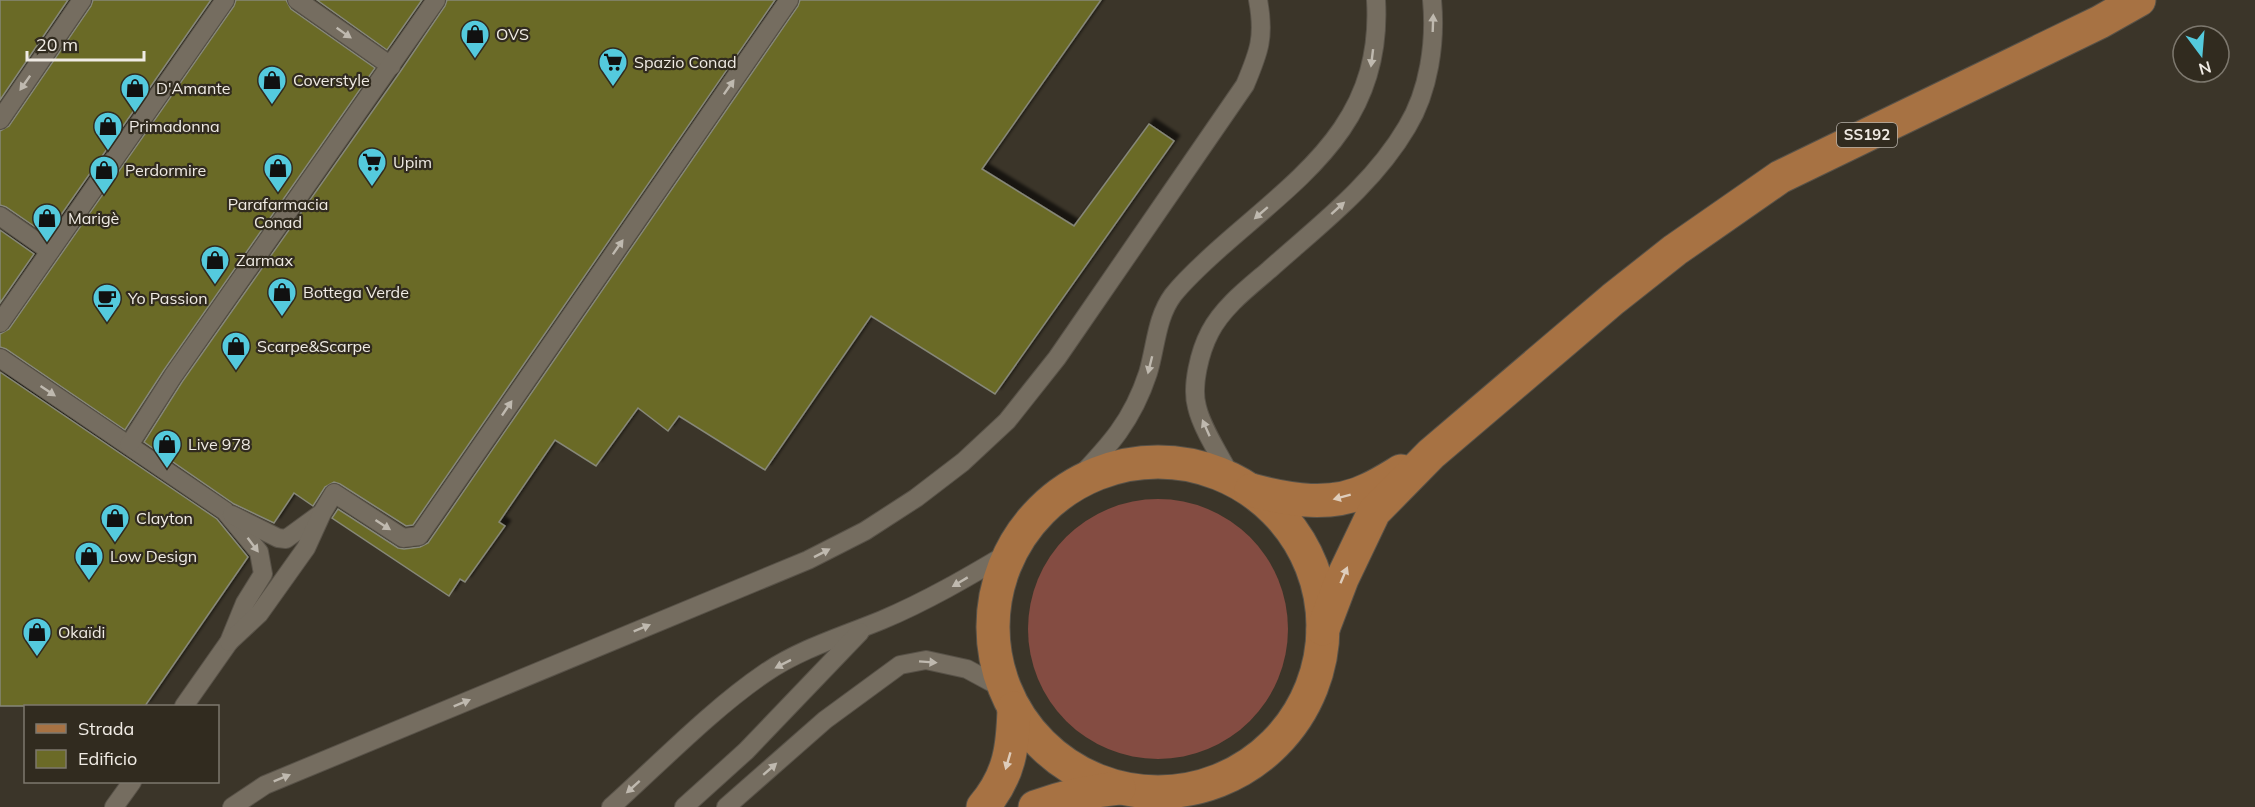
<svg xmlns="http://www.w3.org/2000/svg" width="2255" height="807" font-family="Mulish,sans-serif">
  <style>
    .green { fill: #844c42 }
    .building { fill: #6b6a27; stroke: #878879; stroke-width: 1.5; filter: url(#shadow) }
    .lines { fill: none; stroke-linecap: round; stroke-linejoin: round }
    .service-casing { stroke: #585248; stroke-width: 20 }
    .primary-casing { stroke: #585248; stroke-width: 35 }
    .service { stroke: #756d60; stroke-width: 18 }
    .primary { stroke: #a77243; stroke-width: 33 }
    .oneway { fill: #bfb9af }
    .oneway2 { fill: #decdbc }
    .labels { text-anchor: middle; stroke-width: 4.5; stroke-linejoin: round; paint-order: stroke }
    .shield { fill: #312b1f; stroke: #b7b1a9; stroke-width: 1.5 }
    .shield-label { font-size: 15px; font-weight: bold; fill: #f0ebe4 }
    .poi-label { font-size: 16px; fill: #f0ebe4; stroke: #312b1f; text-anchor: start }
  </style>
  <defs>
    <filter id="shadow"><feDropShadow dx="5.5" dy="-5.5" stdDeviation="1.5" flood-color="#0009"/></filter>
  </defs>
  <rect width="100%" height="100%" fill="#3b3529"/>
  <circle class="green" cx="1158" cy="629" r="130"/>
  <g class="building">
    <polygon points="0,0 68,0 0,100"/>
    <polygon points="93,0 211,0 47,235 6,207 0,205 0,131 9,126 91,6"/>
    <polygon points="236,0 286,0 291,9 375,68 164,370 125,430 6,349 0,347 0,334 9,329 234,6"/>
    <polygon points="317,0 422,0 387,50"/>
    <polygon points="447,0 775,0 413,525 406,526 340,484 334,482 325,487 313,506 294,493 274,523 234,504 144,442 182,382 400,72 445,6"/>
    <polygon points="800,0 1101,0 982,169 1074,226 1149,124 1174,141 995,394 871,316 765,470 679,416 668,431 638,408 596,466 555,440 499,522 505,526 465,582 460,579 449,596 332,518 338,509 398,548 404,549 420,547 428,543 798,6"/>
    <polygon points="0,230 34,254 0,303"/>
    <polygon points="0,372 217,519 248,557 145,706 0,706"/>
  </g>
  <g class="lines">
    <g class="service-casing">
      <g id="service">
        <polyline points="297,0 391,66"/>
        <polyline points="0,120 82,0"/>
        <polyline points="0,216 50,251"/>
        <polyline points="0,323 225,0"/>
        <polyline points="0,358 225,511 259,552 263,574 245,603 229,642 184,706"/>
        <polyline points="129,445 173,376 436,0"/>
        <path d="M1233,480C1222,459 1202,429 1197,407C1191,386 1200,351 1210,332C1223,307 1248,288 1269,270C1318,226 1373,185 1407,127C1429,91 1436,42 1432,0"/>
        <path d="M1069,488C1106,449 1131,425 1148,373C1156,347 1156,318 1173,295C1189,275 1209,258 1228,241C1308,171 1383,119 1376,0"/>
        <polyline points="232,515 278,538 286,539 319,515"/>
        <polyline points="229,642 259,614 306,548 322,513 334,493 403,538 419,536 789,0"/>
        <polyline points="114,807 132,782"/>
        <path d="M232,807L265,785L808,560L865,531L916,498L963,462L1007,421L1057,358L1245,85C1259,52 1265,37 1258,0"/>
        <path d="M611,807C659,764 712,709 765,673C800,649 843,636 882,620C927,601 968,577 1010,552"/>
        <polyline points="684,807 746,751 860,632"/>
        <polyline points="726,807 825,720 900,665 926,660 967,669 1004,689"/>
      </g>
    </g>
    <g class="primary-casing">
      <g id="primary">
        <circle cx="1158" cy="627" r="165"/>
        <path d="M1251,490C1289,500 1332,508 1369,489C1380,484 1391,477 1401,471"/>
        <polyline points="1323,629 1342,579 1374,512 1431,454 1613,299 1675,250 1780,177 2100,22 2139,0"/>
        <path d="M983,807C1010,775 1013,747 1014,708"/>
        <path d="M1035,807C1063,797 1089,791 1119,788"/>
      </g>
    </g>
    <use href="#service" class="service"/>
    <use href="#primary" class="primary"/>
  </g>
  <defs><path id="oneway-solid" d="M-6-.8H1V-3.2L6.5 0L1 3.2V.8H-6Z" transform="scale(1.5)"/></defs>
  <g class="oneway">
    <use href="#oneway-solid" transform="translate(1433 23) rotate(-88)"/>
    <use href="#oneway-solid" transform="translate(344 33) rotate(35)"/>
    <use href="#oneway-solid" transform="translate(1372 58) rotate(97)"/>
    <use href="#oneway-solid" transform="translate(25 83) rotate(125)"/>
    <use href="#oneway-solid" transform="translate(729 87) rotate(-55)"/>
    <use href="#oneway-solid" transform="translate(1338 208) rotate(-42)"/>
    <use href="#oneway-solid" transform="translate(1261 213) rotate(139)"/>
    <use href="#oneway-solid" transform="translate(618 247) rotate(-55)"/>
    <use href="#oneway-solid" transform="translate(1150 365) rotate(104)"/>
    <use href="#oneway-solid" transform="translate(48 391) rotate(34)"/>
    <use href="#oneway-solid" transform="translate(507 408) rotate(-56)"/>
    <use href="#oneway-solid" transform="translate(1206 428) rotate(-114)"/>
    <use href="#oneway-solid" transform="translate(383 525) rotate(33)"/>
    <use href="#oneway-solid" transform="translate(253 545) rotate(53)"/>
    <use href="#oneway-solid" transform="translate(822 553) rotate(-27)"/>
    <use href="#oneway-solid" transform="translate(960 582) rotate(149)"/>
    <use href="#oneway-solid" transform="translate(642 628) rotate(-22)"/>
    <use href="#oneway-solid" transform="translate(928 662) rotate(4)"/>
    <use href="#oneway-solid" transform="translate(783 664) rotate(153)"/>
    <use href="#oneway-solid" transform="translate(462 703) rotate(-22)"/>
    <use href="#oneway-solid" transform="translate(770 769) rotate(-41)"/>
    <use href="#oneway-solid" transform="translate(282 778) rotate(-22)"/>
    <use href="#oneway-solid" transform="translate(633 787) rotate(138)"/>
  </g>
  <g class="oneway2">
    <use href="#oneway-solid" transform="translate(1342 497) rotate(165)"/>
    <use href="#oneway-solid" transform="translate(1344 575) rotate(-67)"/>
    <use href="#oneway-solid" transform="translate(1008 761) rotate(106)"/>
  </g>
  <defs>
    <g id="shop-pin" transform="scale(1.5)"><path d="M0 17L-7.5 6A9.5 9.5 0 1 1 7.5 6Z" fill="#54cadd" stroke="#312b1f"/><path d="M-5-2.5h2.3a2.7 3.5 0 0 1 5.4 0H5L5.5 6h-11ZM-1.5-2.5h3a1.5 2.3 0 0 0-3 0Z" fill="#111"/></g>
    <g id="supermarket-pin" transform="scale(1.5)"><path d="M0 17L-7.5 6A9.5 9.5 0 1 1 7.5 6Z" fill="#54cadd" stroke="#312b1f"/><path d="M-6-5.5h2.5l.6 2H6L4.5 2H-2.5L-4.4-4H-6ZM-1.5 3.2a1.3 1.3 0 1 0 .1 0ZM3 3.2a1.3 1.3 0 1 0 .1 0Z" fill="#111"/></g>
    <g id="cafe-pin" transform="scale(1.5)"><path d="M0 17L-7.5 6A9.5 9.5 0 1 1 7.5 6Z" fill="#54cadd" stroke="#312b1f"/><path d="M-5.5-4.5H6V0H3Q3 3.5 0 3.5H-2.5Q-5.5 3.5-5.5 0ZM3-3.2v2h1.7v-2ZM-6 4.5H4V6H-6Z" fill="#111"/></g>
  </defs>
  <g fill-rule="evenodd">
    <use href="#shop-pin" x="475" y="34"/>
    <use href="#supermarket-pin" x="613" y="62"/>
    <use href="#shop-pin" x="272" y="80"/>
    <use href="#shop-pin" x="135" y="88"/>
    <use href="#shop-pin" x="108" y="126"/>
    <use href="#supermarket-pin" x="372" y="162"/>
    <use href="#shop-pin" x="278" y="168"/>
    <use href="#shop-pin" x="104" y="170"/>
    <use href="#shop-pin" x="47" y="218"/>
    <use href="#shop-pin" x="215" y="260"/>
    <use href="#shop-pin" x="282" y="292"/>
    <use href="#cafe-pin" x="107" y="298"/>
    <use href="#shop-pin" x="236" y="346"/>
    <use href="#shop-pin" x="167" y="444"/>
    <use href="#shop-pin" x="115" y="518"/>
    <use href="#shop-pin" x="89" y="556"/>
    <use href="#shop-pin" x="37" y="632"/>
  </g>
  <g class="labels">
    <rect class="shield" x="1837" y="123" width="60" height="24" rx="4.5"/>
    <g class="shield-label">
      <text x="1867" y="140">SS192</text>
    </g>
    <g class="poi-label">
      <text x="496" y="40">OVS</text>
      <text x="634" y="68">Spazio Conad</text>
      <text x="293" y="86">Coverstyle</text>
      <text x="156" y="94">D'Amante</text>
      <text x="129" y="132">Primadonna</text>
      <text x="393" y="168">Upim</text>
      <text x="125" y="176">Perdormire</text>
      <text x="278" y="210" text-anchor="middle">Parafarmacia<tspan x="278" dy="18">Conad</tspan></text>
      <text x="68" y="224">Marigè</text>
      <text x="236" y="266">Zarmax</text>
      <text x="303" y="298">Bottega Verde</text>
      <text x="128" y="304">Yo Passion</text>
      <text x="257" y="352">Scarpe&amp;Scarpe</text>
      <text x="188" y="450">Live 978</text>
      <text x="136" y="524">Clayton</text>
      <text x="110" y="562">Low Design</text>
      <text x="58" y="638">Okaïdi</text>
    </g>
  </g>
  <rect x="24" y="705" width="195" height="78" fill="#312b1f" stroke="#7d786e" stroke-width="1.5"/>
  <rect x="36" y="724" width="30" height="9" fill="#a77243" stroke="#7d786e" stroke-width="1.5"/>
  <text x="78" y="735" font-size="18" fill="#f0ebe4">Strada</text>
  <rect x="36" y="750" width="30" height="18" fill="#6b6a27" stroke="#7d786e" stroke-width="1.5"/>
  <text x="78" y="765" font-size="18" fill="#f0ebe4">Edificio</text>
  <g transform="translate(2201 54) rotate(164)"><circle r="28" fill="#312b1f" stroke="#7d786e" stroke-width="1.5"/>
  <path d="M0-4.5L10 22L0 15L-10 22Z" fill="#54cadd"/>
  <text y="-9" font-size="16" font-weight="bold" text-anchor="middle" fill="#f0ebe4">N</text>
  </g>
  <path d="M27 51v9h117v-9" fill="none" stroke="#f0ebe4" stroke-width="3"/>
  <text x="36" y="51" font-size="18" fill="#f0ebe4" stroke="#312b1f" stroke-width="4.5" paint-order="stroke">20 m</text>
</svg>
